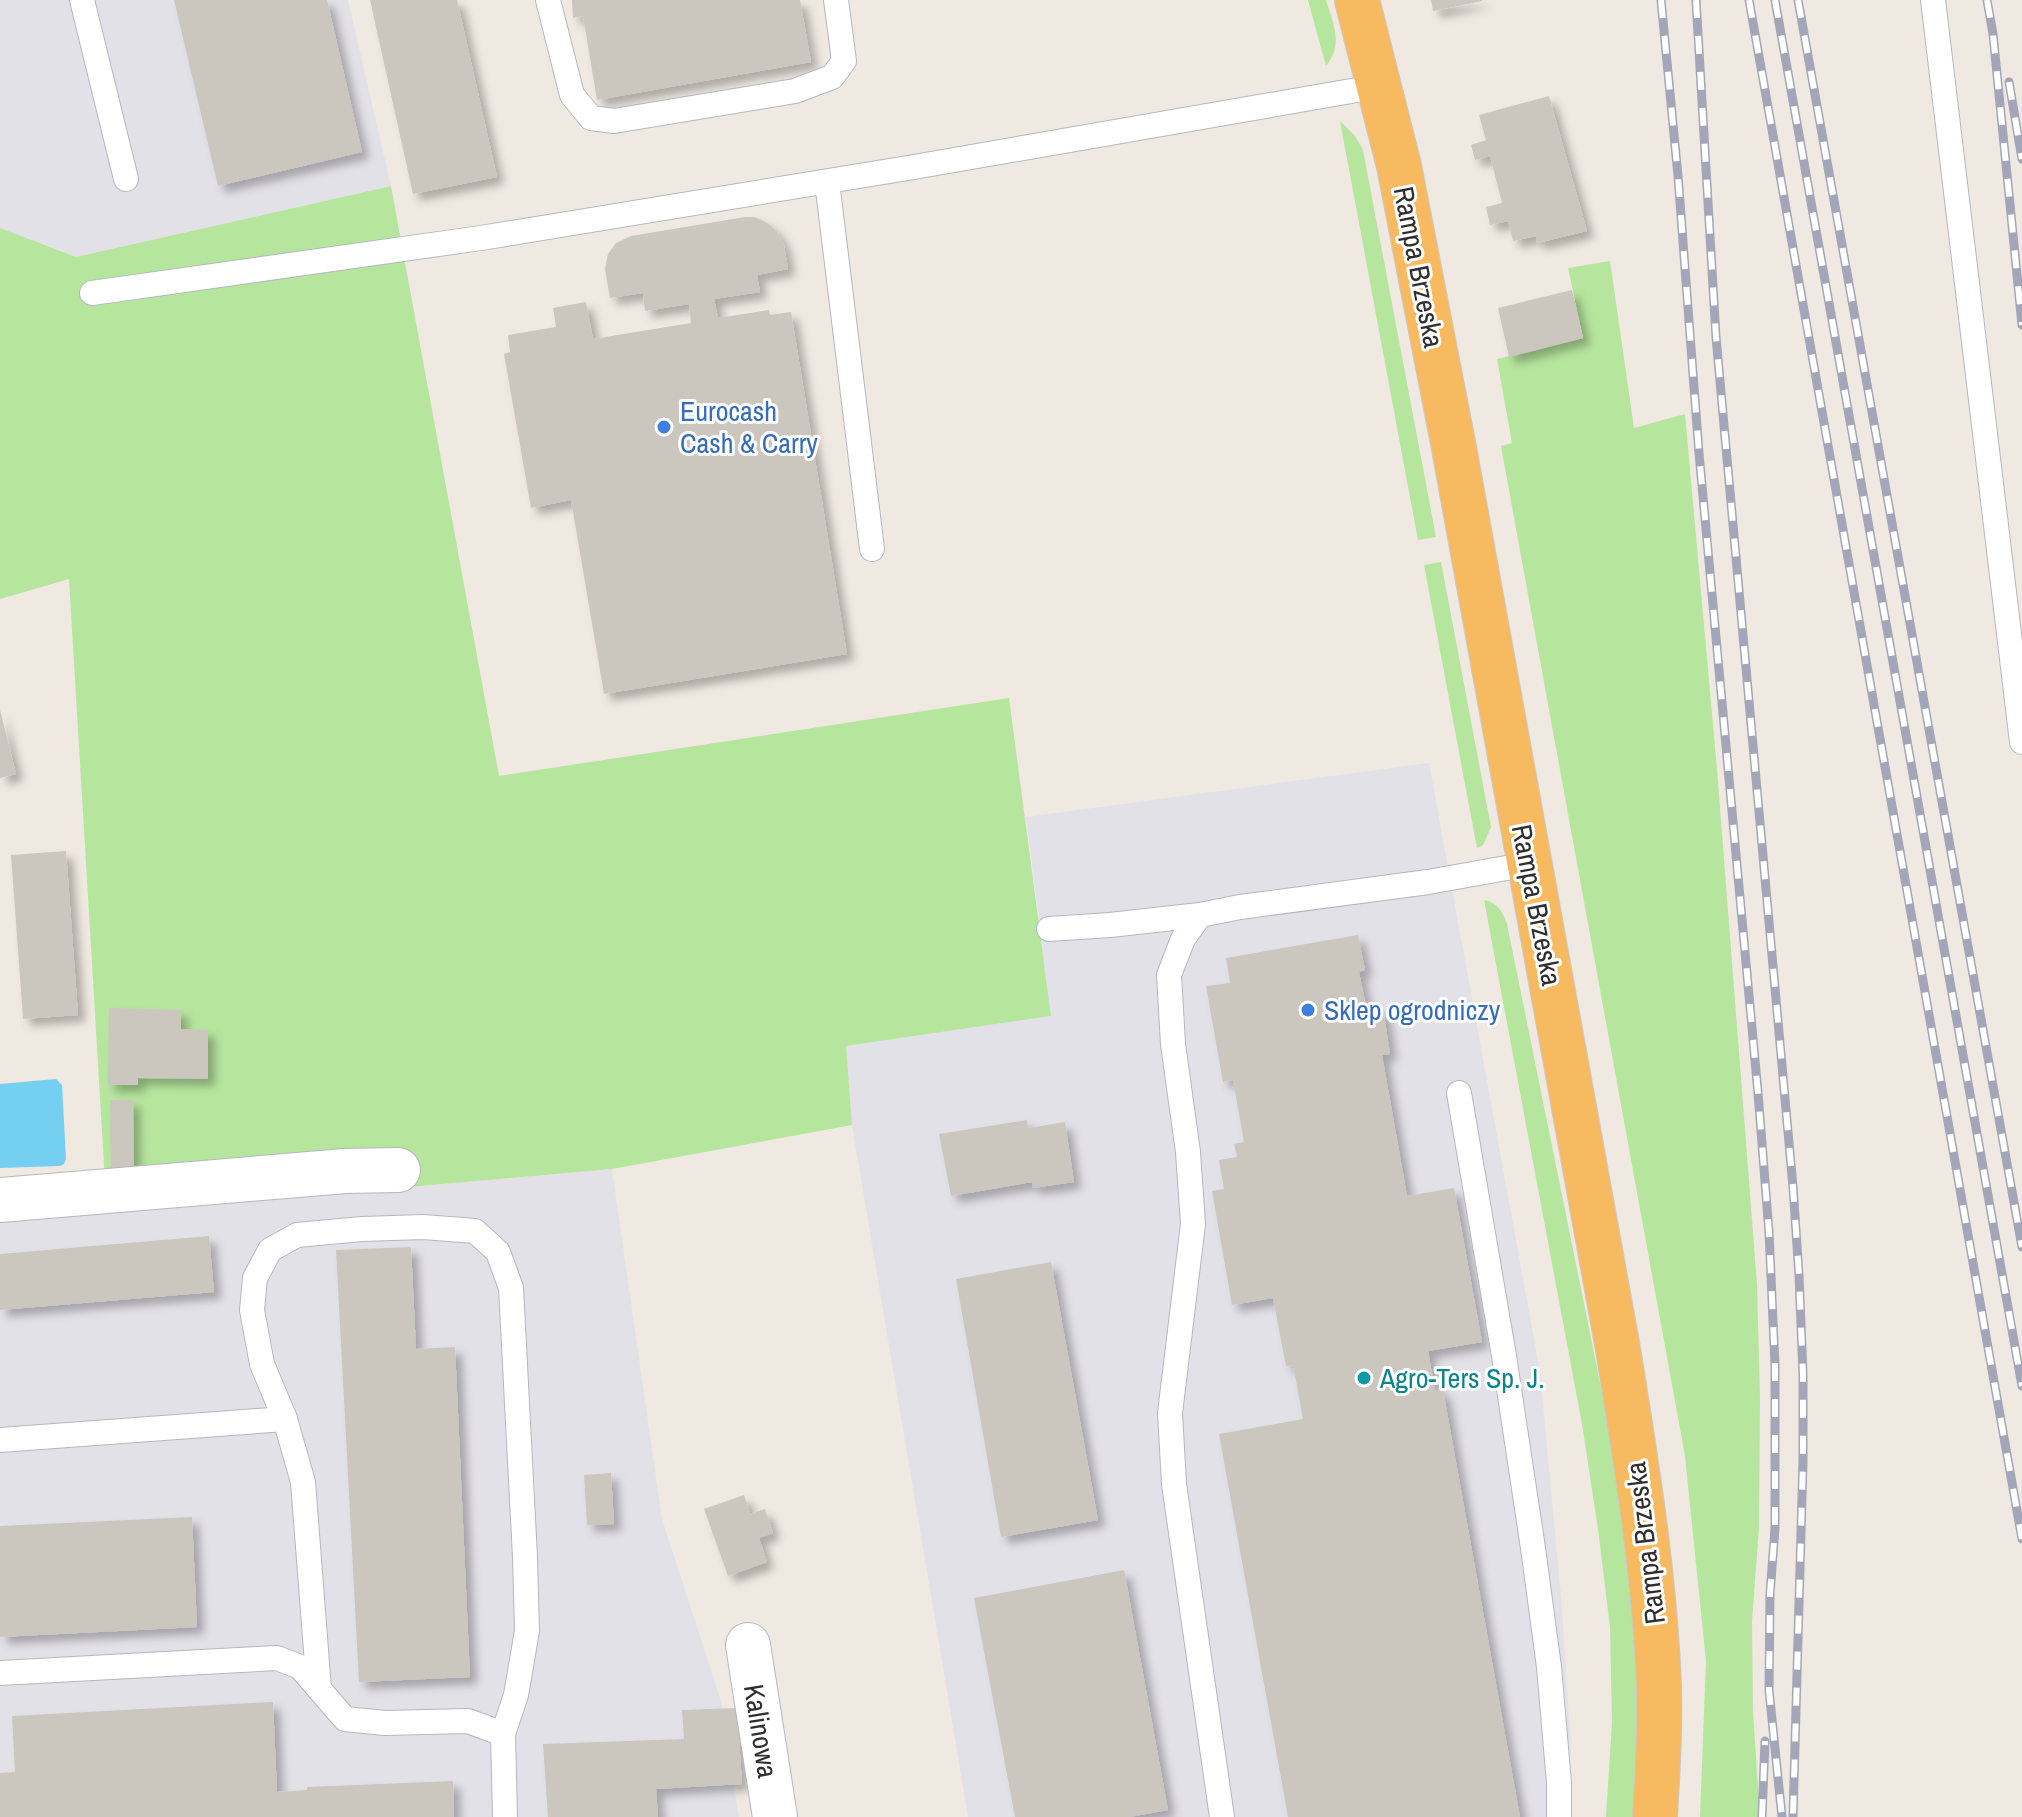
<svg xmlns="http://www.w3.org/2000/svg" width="2022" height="1817" font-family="'Archivo Narrow',sans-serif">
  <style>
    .industrial { fill: #e3e1e8 }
    .green { fill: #b6e59e }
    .water { fill: #75cff0 }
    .building { fill: #cbc7bf; filter: url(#shadow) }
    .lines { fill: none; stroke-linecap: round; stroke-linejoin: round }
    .service-casing { stroke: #b4b7c1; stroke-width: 26 }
    .minor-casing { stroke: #b4b7c1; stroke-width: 46 }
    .trunk-casing { stroke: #c9c9c9; stroke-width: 46 }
    .service { stroke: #fff; stroke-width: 24 }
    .minor { stroke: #fff; stroke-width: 44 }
    .trunk { stroke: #f8ba60; stroke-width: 44 }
    .rail-casing { stroke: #a3a6b8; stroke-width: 9 }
    .rail { stroke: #fff; stroke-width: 6; stroke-dasharray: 18; stroke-linecap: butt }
    .shop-dot { fill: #3f7fe0; stroke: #fff; stroke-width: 3 }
    .culture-dot { fill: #0f9aa8; stroke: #fff; stroke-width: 3 }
    .labels { text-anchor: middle; stroke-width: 6; stroke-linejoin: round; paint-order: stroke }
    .street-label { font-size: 28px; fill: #2e2e2e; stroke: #fff }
    .shop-label { font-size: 28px; fill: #366cbe; stroke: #fff; text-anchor: start }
    .culture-label { font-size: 28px; fill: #0d838f; stroke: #fff; text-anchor: start }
  </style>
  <defs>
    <filter id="shadow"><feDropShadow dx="7" dy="7" stdDeviation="4" flood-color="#0004"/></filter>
  </defs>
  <rect width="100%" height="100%" fill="#efe9e1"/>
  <g class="industrial">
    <polygon points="0,0 348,0 391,186 76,257 0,228"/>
    <polygon points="1429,763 1540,1372 1561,1597 1571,1746 1567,1816 1572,1817 968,1817 852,1125 846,1046 1051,1016 1026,817"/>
    <polygon points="612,1169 662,1519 721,1701 739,1817 0,1817 0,1223"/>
  </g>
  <g class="green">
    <path d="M1308,0H1326C1333,24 1344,44 1326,66Z"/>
    <polygon points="1340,121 1355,136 1363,150 1436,537 1418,540"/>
    <polygon points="391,186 499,776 1009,698 1051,1016 846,1046 852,1125 612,1169 104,1214 105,1181 69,579 0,599 0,228 76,257"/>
    <polygon points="1610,261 1634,428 1685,414 1717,769 1757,1284 1760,1398 1759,1527 1752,1621 1753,1713 1760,1817 1700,1817 1706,1661 1685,1456 1501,446 1512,443 1497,359 1583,338 1568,268"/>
    <polygon points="1441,562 1491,827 1483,845 1477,848 1424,565"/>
    <path d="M1484,900C1497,902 1503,912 1507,924L1608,1422L1639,1625L1637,1817H1606L1612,1722L1610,1627L1598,1529L1582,1424Z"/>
  </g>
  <polygon class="water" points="56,1079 62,1085 66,1159 64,1164 60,1166 0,1168 0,1084"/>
  <g class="building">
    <polygon points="174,0 327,0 362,152 218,186"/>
    <polygon points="370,0 457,0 497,177 413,194"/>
    <polygon points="572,0 800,0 811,62 597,100 583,16 573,18"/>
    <polygon points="1431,0 1482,0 1482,1 1433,11"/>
    <polygon points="1549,96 1587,231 1537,243 1536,236 1513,241 1508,221 1490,225 1486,207 1502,203 1490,156 1475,160 1471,145 1486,140 1479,115"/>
    <polygon points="745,217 754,217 762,220 770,225 777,232 784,245 788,269 757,275 760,292 714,299 718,318 769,310 770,315 791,312 847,654 604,694 571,500 531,508 504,354 510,352 508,335 556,327 553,308 586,302 593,339 691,323 689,304 645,311 643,293 610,298 605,269 608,254 616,243 631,236"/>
    <polygon points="1572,290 1583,338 1509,357 1498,308"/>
    <polygon points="0,710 16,774 0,778"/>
    <polygon points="66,851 78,1015 23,1019 11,855"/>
    <polygon points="1358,935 1365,970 1359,972 1367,1011 1383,1008 1390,1054 1382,1055 1407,1196 1454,1188 1482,1342 1428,1351 1435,1390 1443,1390 1520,1817 1288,1817 1219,1434 1303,1419 1293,1365 1286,1366 1273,1298 1232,1305 1212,1191 1224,1189 1219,1160 1237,1157 1234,1144 1244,1142 1233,1080 1223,1082 1206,986 1230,983 1226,958"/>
    <polygon points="109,1008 181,1010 181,1029 208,1030 208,1079 138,1078 138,1085 108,1085"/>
    <polygon points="110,1100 133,1100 134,1168 111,1168"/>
    <polygon points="1027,1120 1028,1128 1065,1122 1074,1182 1033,1188 1032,1182 951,1196 939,1134"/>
    <polygon points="209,1236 214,1292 0,1310 0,1254"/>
    <polygon points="411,1247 416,1349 455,1347 470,1677 359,1682 336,1250"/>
    <polygon points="1051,1262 1098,1520 1001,1537 956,1279"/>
    <polygon points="611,1473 614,1524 587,1525 584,1475"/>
    <polygon points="744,1495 750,1514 765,1509 773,1533 759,1538 767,1562 728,1576 704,1509"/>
    <polygon points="192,1517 197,1627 0,1637 0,1526"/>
    <polygon points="1124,1570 1168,1810 1129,1817 1015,1817 974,1598"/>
    <polygon points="273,1702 277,1792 307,1790 307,1787 453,1781 454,1817 0,1817 0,1773 15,1772 12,1716"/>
    <polygon points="737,1708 742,1784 656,1789 658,1817 548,1817 543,1744 684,1739 682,1710"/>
  </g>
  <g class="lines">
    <g class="service-casing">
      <g id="service">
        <polyline points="82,0 126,179"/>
        <polyline points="548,0 572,95 591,118 614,121 795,91 832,77 844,61 836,0"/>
        <polyline points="1933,0 2022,742"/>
        <polyline points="827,182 872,549"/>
        <polyline points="92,293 481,238 914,167 1380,86"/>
        <polyline points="1049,929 1110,925 1200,915"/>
        <polyline points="1459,1093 1504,1356 1533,1548 1549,1667 1559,1783 1559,1817"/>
        <polyline points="0,1440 285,1419"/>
        <polyline points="0,1673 277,1658 300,1667 345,1719 385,1723 468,1721 503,1734 505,1817"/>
        <polyline points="319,1689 303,1482 285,1419 262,1364 252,1310 255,1278 270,1250 297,1235 362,1229 423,1227 475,1231 498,1252 511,1288 525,1557 527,1631 516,1695 503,1734"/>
        <polyline points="1222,1817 1174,1484 1170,1413 1193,1224 1188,1152 1173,1044 1169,975 1183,939 1200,915 1240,907 1428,882 1529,864"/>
      </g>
    </g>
    <g class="minor-casing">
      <g id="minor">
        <polyline points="0,1200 345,1171 398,1170"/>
        <polyline points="748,1645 775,1817"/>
      </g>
    </g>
    <g class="trunk-casing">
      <path id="trunk" d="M1357,0L1399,166L1454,448L1618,1349C1635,1454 1652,1558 1658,1664C1661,1715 1658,1766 1655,1817"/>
    </g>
    <use href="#service" class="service"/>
    <use href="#minor" class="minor"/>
    <use href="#trunk" class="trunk"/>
    <g class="rail-casing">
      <g id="rail">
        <polyline points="1661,0 1678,176 1699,453 1758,1093 1769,1232 1775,1365 1775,1528 1770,1594 1769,1690 1782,1817"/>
        <polyline points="1696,0 1716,337 1793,1187 1799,1275 1803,1375 1803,1461 1793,1817"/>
        <polyline points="1749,0 2022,1539"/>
        <polyline points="1775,0 2022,1386"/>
        <polyline points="1798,0 2022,1247"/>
        <polyline points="1987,0 1993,34 2022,325"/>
        <polyline points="2009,82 2022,159"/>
        <polyline points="1762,1817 1765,1741"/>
      </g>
    </g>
    <use href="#rail" class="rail"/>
  </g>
  <g class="shop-dot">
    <circle cx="664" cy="427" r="8"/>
    <circle cx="1308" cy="1010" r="8"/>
  </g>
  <circle class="culture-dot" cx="1364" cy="1378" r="8"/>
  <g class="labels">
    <g class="street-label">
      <text transform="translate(1419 267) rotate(79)" y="10">Rampa Brzeska</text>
      <text transform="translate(1537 905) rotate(79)" y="10">Rampa Brzeska</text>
      <text transform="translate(1645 1543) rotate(-97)" y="10">Rampa Brzeska</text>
      <text transform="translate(761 1731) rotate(81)" y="10">Kalinowa</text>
    </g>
    <g class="shop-label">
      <text x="680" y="421">Eurocash<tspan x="680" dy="32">Cash &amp; Carry</tspan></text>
      <text x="1324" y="1020">Sklep ogrodniczy</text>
    </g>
    <g class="culture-label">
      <text x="1380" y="1388">Agro-Ters Sp. J.</text>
    </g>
  </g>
</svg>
